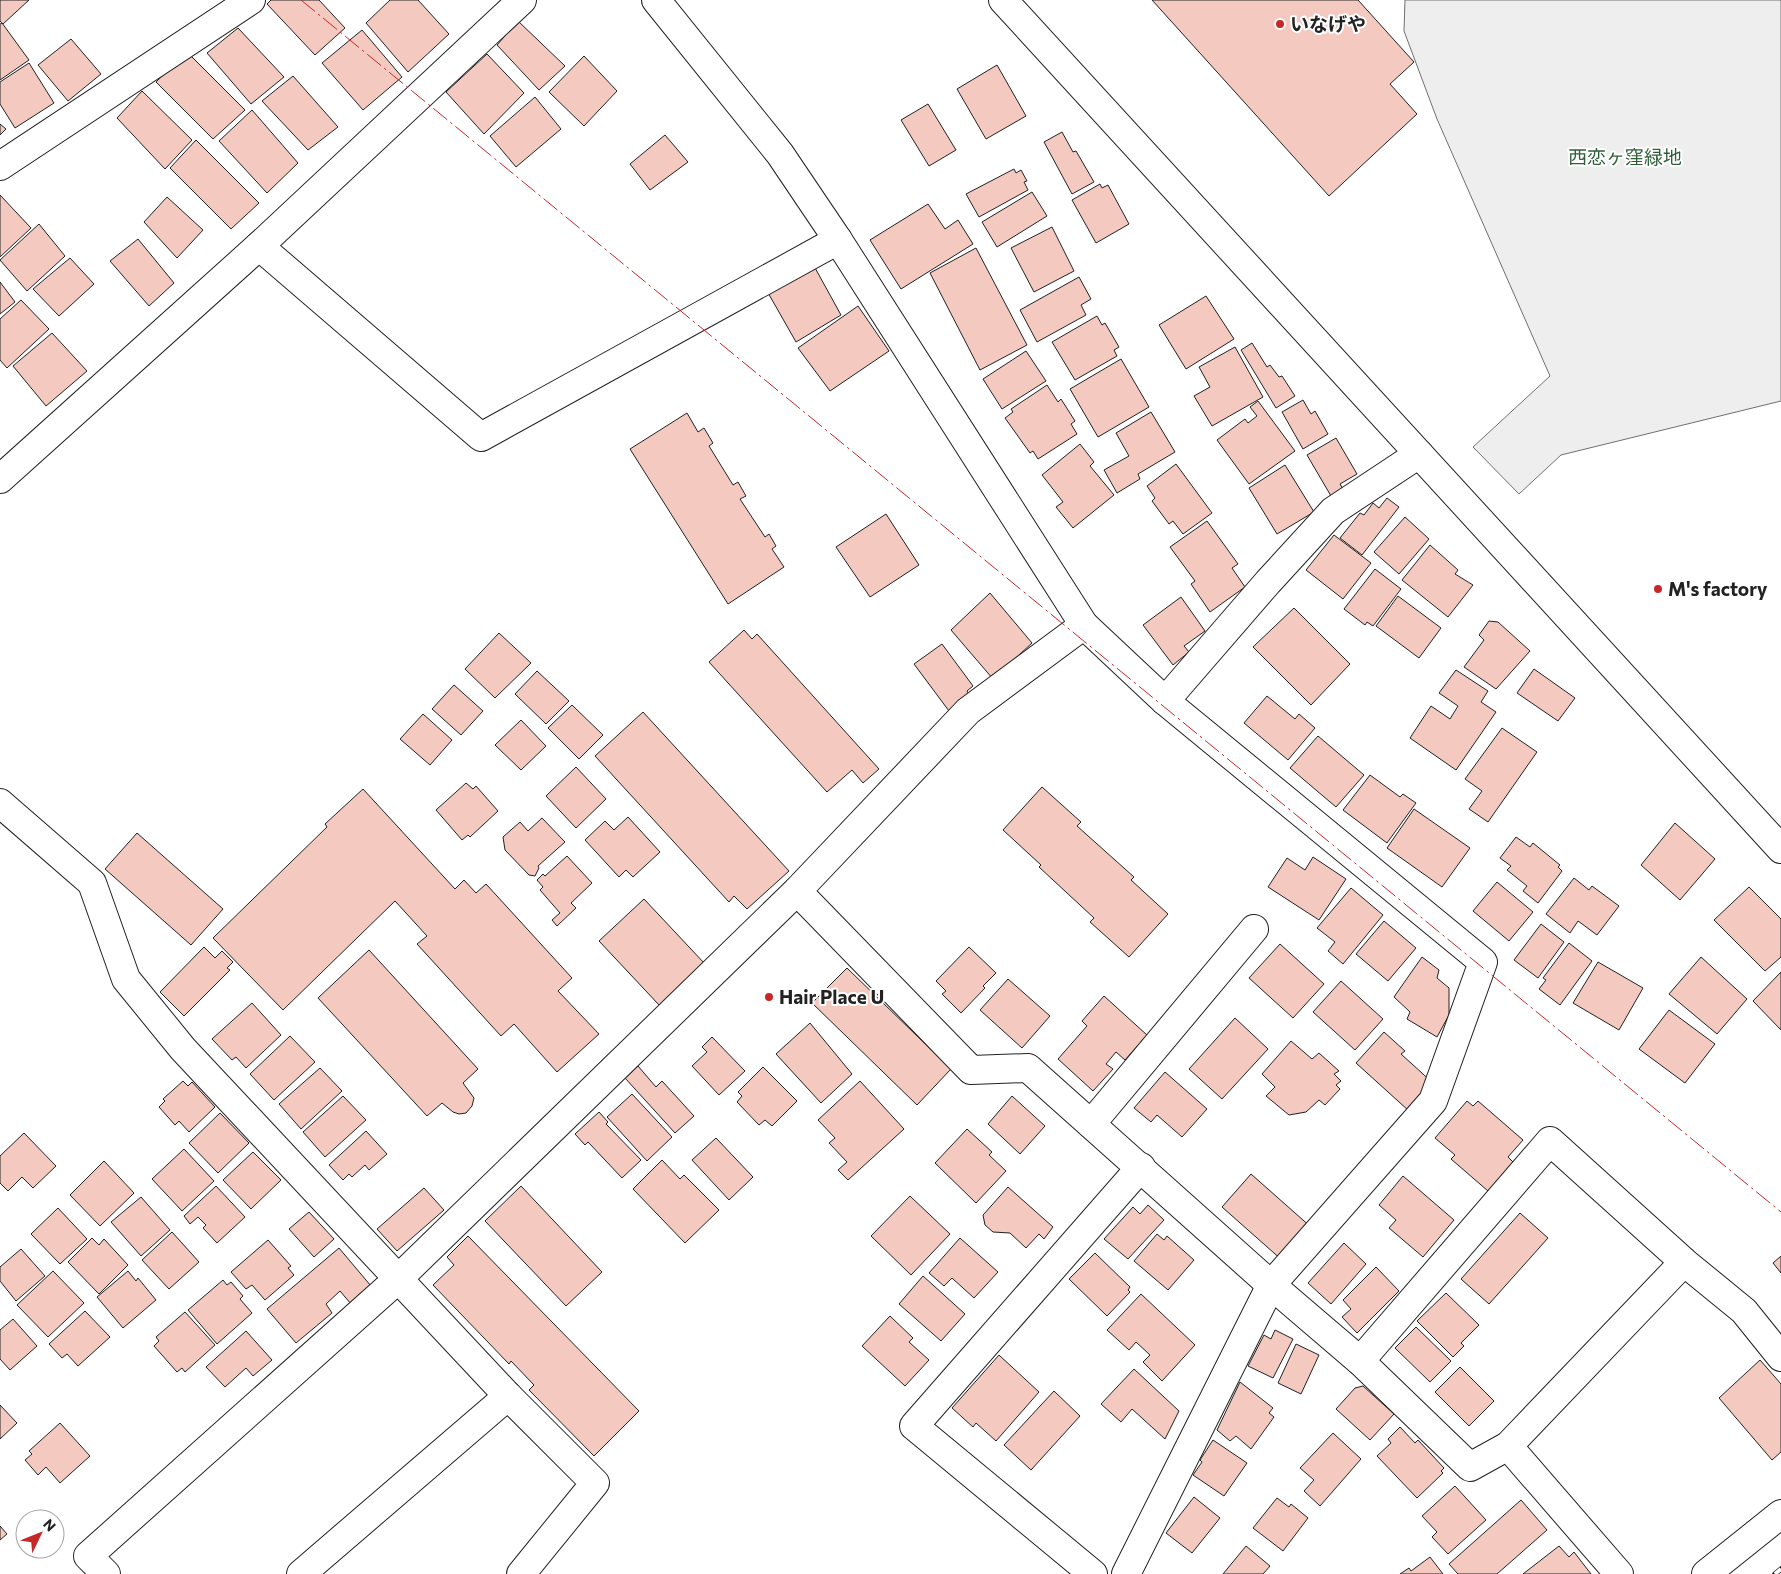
<svg xmlns="http://www.w3.org/2000/svg" width="1781" height="1574" font-family="Commissioner,'Noto Sans JP',sans-serif">
  <style>
    .green { fill: #eee; stroke: #6f6f6f }
    .building { fill: #f3c9c0; stroke: #222 }
    .lines { fill: none; stroke-linecap: round; stroke-linejoin: round }
    .minor-casing { stroke: #222; stroke-width: 30 }
    .tertiary-casing { stroke: #222; stroke-width: 30 }
    .minor { stroke: #fff; stroke-width: 28 }
    .tertiary { stroke: #fff; stroke-width: 28 }
    .rail-casing { stroke: #222; stroke-width: 5.5 }
    .rail { stroke: #fff; stroke-width: 4; stroke-dasharray: 11; stroke-linecap: butt }
    .power { stroke: #c62828; stroke-width: 1; stroke-dasharray: 18 4 2.5 4; stroke-linecap: butt }
    .poi-dot { fill: #c62828; stroke: #fff; stroke-width: 2 }
    .labels { text-anchor: middle; stroke-width: 4; stroke-linejoin: round; paint-order: stroke }
    .poi-label { font-size: 19px; font-weight: bold; fill: #222; stroke: #fff; text-anchor: start }
    .park-label { font-size: 19px; fill: #2f5e38; stroke: #fff }
  </style>
  <rect width="100%" height="100%" fill="#fff"/>
  <polygon class="green" points="1405,0 1781,0 1781,401 1561,455 1519,494 1473,447 1550,376 1437,119 1404,31"/>
  <g class="building">
    <polygon points="0,0 29,0 3,24 0,21"/>
    <polygon points="271,0 319,0 345,28 315,55 267,4"/>
    <polygon points="390,0 418,0 449,34 408,72 366,23"/>
    <polygon points="1152,0 1358,0 1414,62 1390,84 1417,114 1329,196"/>
    <polygon points="518,21 565,66 539,90 497,45"/>
    <polygon points="2,23 29,60 0,80 0,24"/>
    <polygon points="238,28 284,77 251,104 207,53"/>
    <polygon points="362,30 402,77 363,110 322,63"/>
    <polygon points="71,39 101,74 68,101 38,65"/>
    <polygon points="187,52 245,110 213,139 156,82"/>
    <polygon points="487,54 524,93 484,134 446,92"/>
    <polygon points="584,56 617,91 584,126 549,92"/>
    <polygon points="29,63 54,103 15,128 0,104 0,82"/>
    <polygon points="997,65 1026,116 986,139 957,89"/>
    <polygon points="293,76 338,127 308,150 262,101"/>
    <polygon points="142,91 192,140 165,169 117,118"/>
    <polygon points="535,97 561,129 516,167 490,136"/>
    <polygon points="928,104 956,150 929,166 901,120"/>
    <polygon points="252,110 298,163 267,193 219,141"/>
    <polygon points="0,124 6,129 0,135"/>
    <polygon points="1062,132 1073,152 1076,151 1094,182 1072,194 1044,142"/>
    <polygon points="665,135 688,162 650,190 630,164"/>
    <polygon points="196,140 259,203 231,229 170,168"/>
    <polygon points="1014,169 1016,173 1021,170 1027,181 1024,182 1028,190 979,217 966,194"/>
    <polygon points="1100,184 1102,188 1108,185 1129,224 1096,243 1072,200"/>
    <polygon points="1032,192 1047,216 997,247 982,222"/>
    <polygon points="0,195 31,228 0,257"/>
    <polygon points="167,197 203,230 177,258 144,222"/>
    <polygon points="928,204 945,229 958,220 973,244 901,289 870,240"/>
    <polygon points="39,224 65,256 27,291 0,260"/>
    <polygon points="1052,227 1074,271 1034,292 1011,248"/>
    <polygon points="138,239 174,283 149,306 110,261"/>
    <polygon points="976,248 1027,345 980,370 930,273"/>
    <polygon points="70,258 94,284 59,316 33,289"/>
    <polygon points="814,266 841,315 796,342 767,291"/>
    <polygon points="1079,277 1091,299 1081,305 1086,315 1037,342 1020,310"/>
    <polygon points="0,282 15,302 0,314"/>
    <polygon points="1206,296 1234,339 1186,369 1159,325"/>
    <polygon points="21,300 49,329 7,368 0,360 0,319"/>
    <polygon points="858,306 889,351 830,391 798,348"/>
    <polygon points="1097,316 1102,325 1105,323 1119,347 1114,350 1117,356 1075,380 1052,342"/>
    <polygon points="52,333 87,371 46,406 13,366"/>
    <polygon points="1252,343 1267,367 1270,365 1279,377 1282,376 1295,396 1276,408 1241,350"/>
    <polygon points="1235,347 1263,397 1212,426 1194,396 1210,387 1199,367"/>
    <polygon points="1026,351 1046,381 1002,409 983,379"/>
    <polygon points="1121,359 1149,407 1098,437 1070,389"/>
    <polygon points="1047,385 1058,402 1061,399 1075,421 1071,424 1077,434 1038,459 1033,451 1030,453 1005,418 1013,412 1011,409"/>
    <polygon points="1303,400 1311,414 1315,411 1328,434 1303,449 1282,412"/>
    <polygon points="1258,401 1295,451 1249,484 1217,440 1245,419 1248,423 1257,416 1250,407"/>
    <polygon points="1151,412 1175,452 1138,474 1140,479 1117,493 1104,470 1129,456 1116,433"/>
    <polygon points="687,413 698,432 704,428 713,443 709,446 733,485 738,482 746,496 740,499 765,537 769,534 776,546 772,549 784,567 728,604 630,449"/>
    <polygon points="1336,438 1357,474 1340,484 1343,489 1331,496 1307,455"/>
    <polygon points="1080,444 1094,462 1090,466 1114,495 1073,528 1056,507 1063,502 1042,475"/>
    <polygon points="1176,464 1212,513 1183,534 1173,521 1169,524 1152,501 1155,498 1147,486"/>
    <polygon points="1285,465 1314,512 1277,534 1249,488"/>
    <polygon points="1387,498 1399,507 1362,555 1340,538 1360,513 1364,515 1373,503 1379,508"/>
    <polygon points="886,514 919,565 870,597 836,547"/>
    <polygon points="1405,517 1429,539 1399,574 1374,552"/>
    <polygon points="1207,521 1238,564 1232,568 1245,587 1210,612 1191,584 1195,581 1170,547"/>
    <polygon points="1334,535 1371,563 1343,599 1306,570"/>
    <polygon points="1430,545 1458,570 1455,574 1473,585 1448,617 1402,580"/>
    <polygon points="1375,569 1401,589 1373,626 1367,622 1365,625 1344,609"/>
    <polygon points="990,593 1032,643 993,679 951,630"/>
    <polygon points="1398,596 1441,628 1419,658 1376,626"/>
    <polygon points="1181,597 1205,631 1184,646 1189,652 1173,665 1143,625"/>
    <polygon points="1294,608 1350,664 1311,705 1253,647"/>
    <polygon points="1489,621 1498,622 1530,651 1496,689 1464,667 1484,640 1479,635"/>
    <polygon points="744,630 752,639 757,634 879,769 863,783 852,770 827,792 709,662"/>
    <polygon points="499,633 531,663 495,698 465,669"/>
    <polygon points="942,644 973,686 967,691 970,696 949,711 914,664"/>
    <polygon points="1534,669 1575,698 1558,721 1517,693"/>
    <polygon points="1456,670 1488,691 1481,702 1496,712 1456,770 1410,738 1431,706 1450,719 1458,706 1439,693"/>
    <polygon points="537,671 569,701 546,724 515,694"/>
    <polygon points="454,685 483,711 461,735 432,709"/>
    <polygon points="1267,696 1295,719 1299,714 1315,728 1288,760 1244,723"/>
    <polygon points="572,705 603,735 579,759 548,728"/>
    <polygon points="643,712 789,871 747,909 734,896 729,902 595,756"/>
    <polygon points="423,714 452,740 430,765 400,739"/>
    <polygon points="521,720 546,746 521,770 495,745"/>
    <polygon points="1502,728 1537,752 1488,822 1469,809 1482,791 1465,779"/>
    <polygon points="1318,736 1364,775 1336,807 1290,768"/>
    <polygon points="576,767 606,799 576,828 546,796"/>
    <polygon points="1370,775 1400,797 1403,794 1416,803 1387,843 1343,810"/>
    <polygon points="466,783 473,789 476,786 498,811 470,837 468,835 462,840 436,810"/>
    <polygon points="1042,787 1081,822 1077,826 1134,877 1131,880 1168,914 1129,957 1090,922 1094,918 1039,867 1041,865 1003,830"/>
    <polygon points="363,789 455,889 464,880 476,893 486,884 572,978 558,991 599,1034 557,1072 514,1024 501,1036 417,944 427,936 395,901 283,1010 213,938 327,827 325,824"/>
    <polygon points="1414,809 1470,848 1442,887 1387,848"/>
    <polygon points="628,817 660,852 633,877 626,870 619,877 585,840 605,821 614,830"/>
    <polygon points="542,818 565,842 538,866 539,868 535,876 529,875 505,850 503,837 520,822 528,831"/>
    <polygon points="1675,823 1715,859 1680,900 1641,865"/>
    <polygon points="137,833 223,909 191,945 105,869"/>
    <polygon points="1516,837 1530,847 1533,843 1560,865 1558,867 1562,871 1538,903 1523,891 1527,886 1507,870 1511,866 1500,858"/>
    <polygon points="567,856 592,883 571,903 576,908 557,926 552,920 560,913 540,890 543,887 537,880 543,874 545,876"/>
    <polygon points="1313,857 1346,879 1319,920 1268,887 1287,858 1305,870"/>
    <polygon points="1574,878 1589,890 1592,886 1619,906 1597,935 1578,921 1570,933 1546,914"/>
    <polygon points="1497,882 1533,912 1509,941 1473,911"/>
    <polygon points="1749,887 1781,919 1781,957 1765,971 1714,920"/>
    <polygon points="1351,888 1383,915 1343,964 1328,951 1335,942 1317,928"/>
    <polygon points="644,899 705,964 660,1006 599,941"/>
    <polygon points="1384,921 1416,948 1388,981 1356,954"/>
    <polygon points="1541,924 1564,942 1538,978 1514,960"/>
    <polygon points="1569,943 1592,961 1560,1005 1539,989 1546,980 1543,978"/>
    <polygon points="1280,944 1324,984 1293,1018 1249,978"/>
    <polygon points="204,947 215,958 222,951 233,962 227,968 230,970 184,1016 160,992"/>
    <polygon points="969,947 996,973 983,986 985,988 961,1013 942,994 946,991 936,981"/>
    <polygon points="369,950 478,1069 463,1083 474,1098 472,1106 466,1113 459,1114 453,1112 442,1103 427,1116 318,998"/>
    <polygon points="1422,957 1439,970 1437,978 1449,988 1449,1015 1437,1037 1407,1019 1410,1012 1394,997"/>
    <polygon points="1701,957 1747,999 1717,1034 1669,994"/>
    <polygon points="1598,962 1643,988 1619,1030 1573,1003"/>
    <polygon points="847,968 951,1069 917,1105 812,1003"/>
    <polygon points="1781,972 1781,1030 1753,1001"/>
    <polygon points="1008,979 1050,1016 1022,1048 980,1010"/>
    <polygon points="1341,981 1383,1019 1355,1050 1313,1012"/>
    <polygon points="1104,996 1147,1035 1125,1060 1116,1052 1106,1064 1113,1069 1093,1091 1058,1059 1087,1026 1082,1021"/>
    <polygon points="252,1003 281,1035 246,1068 236,1057 232,1060 212,1039"/>
    <polygon points="1669,1010 1715,1044 1685,1083 1639,1049"/>
    <polygon points="1235,1018 1268,1049 1222,1099 1189,1069"/>
    <polygon points="810,1023 852,1074 821,1103 776,1054"/>
    <polygon points="1384,1032 1405,1051 1401,1054 1434,1084 1409,1111 1356,1063"/>
    <polygon points="290,1036 315,1062 274,1100 250,1074"/>
    <polygon points="712,1037 745,1071 719,1095 692,1066 707,1052 702,1047"/>
    <polygon points="1291,1041 1312,1059 1319,1053 1339,1071 1334,1074 1341,1081 1336,1085 1340,1089 1325,1105 1319,1100 1306,1112 1289,1115 1266,1096 1275,1087 1262,1074"/>
    <polygon points="638,1066 656,1087 662,1081 694,1116 675,1133 625,1078"/>
    <polygon points="763,1067 797,1101 772,1126 765,1120 759,1125 737,1102 742,1096 738,1092"/>
    <polygon points="320,1068 342,1091 301,1129 279,1104"/>
    <polygon points="1165,1072 1207,1109 1182,1137 1157,1115 1151,1122 1134,1108"/>
    <polygon points="183,1081 188,1086 192,1082 215,1107 189,1132 179,1121 175,1125 159,1107 165,1101 163,1099"/>
    <polygon points="860,1081 904,1129 848,1180 838,1170 847,1162 829,1143 835,1138 818,1120"/>
    <polygon points="632,1094 672,1137 647,1161 607,1117"/>
    <polygon points="343,1096 366,1120 325,1157 303,1132"/>
    <polygon points="1012,1096 1045,1126 1020,1154 988,1124"/>
    <polygon points="1467,1101 1473,1106 1478,1101 1523,1140 1508,1157 1513,1162 1488,1191 1451,1159 1455,1155 1435,1138"/>
    <polygon points="599,1112 608,1122 606,1124 641,1160 622,1178 588,1142 585,1145 575,1134"/>
    <polygon points="220,1113 249,1143 218,1173 189,1143"/>
    <polygon points="967,1129 992,1152 989,1155 1006,1171 976,1203 935,1163"/>
    <polygon points="366,1131 387,1154 369,1170 365,1165 352,1177 349,1174 343,1180 329,1165"/>
    <polygon points="24,1133 56,1166 33,1188 22,1177 8,1191 0,1183 0,1156"/>
    <polygon points="716,1138 753,1177 729,1200 692,1160"/>
    <polygon points="184,1149 214,1181 182,1211 152,1179"/>
    <polygon points="253,1152 281,1180 251,1209 223,1180"/>
    <polygon points="662,1160 680,1179 684,1175 719,1210 685,1243 633,1189"/>
    <polygon points="104,1161 134,1193 100,1226 70,1195"/>
    <polygon points="1251,1174 1312,1228 1283,1261 1222,1207"/>
    <polygon points="1403,1176 1454,1220 1423,1257 1389,1228 1396,1220 1379,1205"/>
    <polygon points="216,1186 245,1217 217,1243 203,1228 206,1225 198,1217 190,1224 184,1216"/>
    <polygon points="521,1186 602,1272 566,1306 485,1221"/>
    <polygon points="1008,1187 1053,1227 1044,1239 1039,1234 1026,1248 1010,1233 993,1232 985,1225 983,1215"/>
    <polygon points="424,1188 444,1210 397,1251 377,1229"/>
    <polygon points="910,1196 950,1234 911,1275 871,1236"/>
    <polygon points="141,1197 170,1230 141,1256 111,1222"/>
    <polygon points="1148,1205 1164,1220 1128,1259 1104,1239 1133,1207 1140,1214"/>
    <polygon points="58,1208 87,1239 60,1264 31,1234"/>
    <polygon points="309,1212 334,1239 314,1257 289,1229"/>
    <polygon points="1520,1213 1548,1238 1489,1304 1461,1279"/>
    <polygon points="172,1232 199,1262 169,1289 142,1260"/>
    <polygon points="1157,1234 1164,1240 1167,1236 1194,1260 1168,1290 1134,1261"/>
    <polygon points="468,1236 639,1411 594,1456 529,1390 534,1385 511,1361 509,1364 433,1285 454,1265 447,1257"/>
    <polygon points="92,1238 99,1245 104,1239 128,1265 99,1294 68,1262"/>
    <polygon points="960,1238 998,1272 974,1298 952,1278 944,1286 929,1273"/>
    <polygon points="268,1240 291,1266 288,1268 294,1275 265,1300 252,1285 246,1289 231,1272"/>
    <polygon points="1344,1243 1366,1264 1331,1304 1308,1283"/>
    <polygon points="339,1248 371,1286 351,1304 340,1291 326,1304 332,1313 296,1343 267,1309"/>
    <polygon points="21,1249 45,1276 16,1301 0,1281 0,1267"/>
    <polygon points="1095,1253 1130,1287 1128,1290 1130,1292 1107,1316 1069,1279"/>
    <polygon points="1781,1256 1781,1273 1773,1263"/>
    <polygon points="1376,1267 1399,1291 1357,1333 1342,1317 1351,1309 1343,1300"/>
    <polygon points="53,1271 84,1303 48,1337 17,1305"/>
    <polygon points="128,1271 136,1281 138,1278 156,1300 123,1328 97,1297"/>
    <polygon points="923,1276 965,1314 941,1341 899,1304"/>
    <polygon points="223,1280 227,1285 231,1282 243,1296 240,1299 252,1313 217,1344 188,1310"/>
    <polygon points="1446,1293 1479,1325 1461,1343 1464,1346 1453,1357 1417,1321"/>
    <polygon points="1141,1294 1195,1345 1162,1381 1143,1362 1150,1355 1136,1342 1129,1350 1107,1330"/>
    <polygon points="85,1311 110,1337 78,1366 67,1354 62,1358 49,1344"/>
    <polygon points="185,1312 215,1345 185,1372 182,1368 177,1372 154,1346 159,1341 156,1337"/>
    <polygon points="890,1316 913,1338 909,1342 929,1360 905,1386 862,1346"/>
    <polygon points="13,1319 37,1346 10,1370 0,1359 0,1330"/>
    <polygon points="1416,1327 1451,1361 1430,1382 1395,1348"/>
    <polygon points="1275,1330 1293,1339 1273,1378 1248,1366 1264,1335 1271,1339"/>
    <polygon points="246,1331 272,1360 253,1376 246,1368 225,1387 206,1367"/>
    <polygon points="1296,1344 1319,1355 1301,1394 1278,1383"/>
    <polygon points="999,1355 1039,1392 996,1441 976,1423 973,1427 952,1408"/>
    <polygon points="1760,1360 1781,1384 1781,1452 1772,1460 1719,1398"/>
    <polygon points="1460,1367 1494,1401 1469,1426 1435,1392"/>
    <polygon points="1134,1369 1179,1411 1165,1439 1132,1409 1121,1422 1101,1404"/>
    <polygon points="1240,1382 1273,1408 1269,1413 1274,1417 1251,1449 1236,1436 1230,1441 1217,1430"/>
    <polygon points="1363,1386 1394,1414 1370,1440 1336,1409 1355,1388"/>
    <polygon points="1054,1391 1080,1416 1031,1470 1004,1445"/>
    <polygon points="0,1405 17,1423 0,1439"/>
    <polygon points="60,1423 90,1456 60,1483 46,1467 38,1475 25,1460 32,1454 29,1451"/>
    <polygon points="1400,1427 1415,1443 1418,1440 1444,1468 1441,1471 1443,1473 1417,1498 1377,1456 1391,1443 1388,1439"/>
    <polygon points="1333,1433 1361,1459 1320,1506 1304,1491 1314,1480 1300,1468"/>
    <polygon points="1213,1440 1247,1463 1224,1496 1193,1475 1202,1462 1200,1460"/>
    <polygon points="1455,1486 1486,1520 1448,1554 1432,1537 1437,1532 1422,1516"/>
    <polygon points="1194,1497 1220,1518 1192,1553 1166,1533"/>
    <polygon points="1277,1498 1289,1507 1291,1504 1308,1518 1283,1551 1253,1528"/>
    <polygon points="1521,1500 1547,1530 1497,1574 1458,1574 1449,1564"/>
    <polygon points="0,1526 7,1534 0,1540"/>
    <polygon points="1246,1546 1270,1566 1263,1574 1223,1574"/>
    <polygon points="1559,1546 1569,1557 1574,1552 1591,1574 1523,1574"/>
    <polygon points="1430,1557 1443,1574 1400,1574 1409,1568 1411,1571"/>
  </g>
  <g class="lines">
    <g class="minor-casing">
      <g id="minor">
        <polyline points="656,0 780,154 838,240 1084,625 1165,701 1483,962 1433,1101 1271,1285 1126,1574"/>
        <polyline points="0,166 251,0"/>
        <polyline points="259,246 481,437 838,240"/>
        <polyline points="0,479 259,246 522,0"/>
        <polyline points="1165,701 1268,582 1333,511 1419,454"/>
        <polyline points="0,803 92,883 126,979 183,1049 508,1396 595,1483 521,1574"/>
        <polyline points="797,891 971,1070 1028,1068 1271,1285 1360,1361 1470,1467 1508,1446 1684,1262"/>
        <polyline points="1091,1124 1254,929"/>
        <polyline points="1360,1361 1550,1141 1684,1262 1744,1311 1781,1357"/>
        <polyline points="1508,1446 1619,1574"/>
        <polyline points="106,1574 88,1556 398,1279 797,891 968,711 1084,625"/>
        <polyline points="301,1574 508,1396"/>
        <polyline points="1093,1574 914,1426 1141,1167"/>
        <polyline points="1706,1574 1781,1514"/>
      </g>
    </g>
    <g class="tertiary-casing">
      <polyline id="tertiary" points="1003,0 1781,849"/>
    </g>
    <use href="#minor" class="minor"/>
    <use href="#tertiary" class="tertiary"/>
    <g class="rail-casing">
      <polyline id="rail" points="1775,1574 1781,1569"/>
    </g>
    <use href="#rail" class="rail"/>
    <polyline class="power" points="301,0 1781,1212"/>
  </g>
  <g class="poi-dot">
    <circle cx="1280" cy="24" r="5"/>
    <circle cx="1658" cy="589" r="5"/>
    <circle cx="769" cy="997" r="5"/>
  </g>
  <g class="labels">
    <g class="poi-label">
      <text x="1290" y="31">いなげや</text>
      <text x="1668" y="596">M's factory</text>
      <text x="779" y="1004">Hair Place U</text>
    </g>
    <g class="park-label">
      <text x="1625" y="164">西恋ヶ窪緑地</text>
    </g>
  </g>
  <g transform="translate(40 1534) rotate(47)"><circle r="24" fill="#ffffff" stroke="#a7a7a7"/>
  <path d="M0-4L9 19L0 12L-9 19Z" fill="#c62828"/>
  <text y="-8" font-size="14" font-weight="bold" text-anchor="middle" fill="#222222">N</text>
  </g>
</svg>
